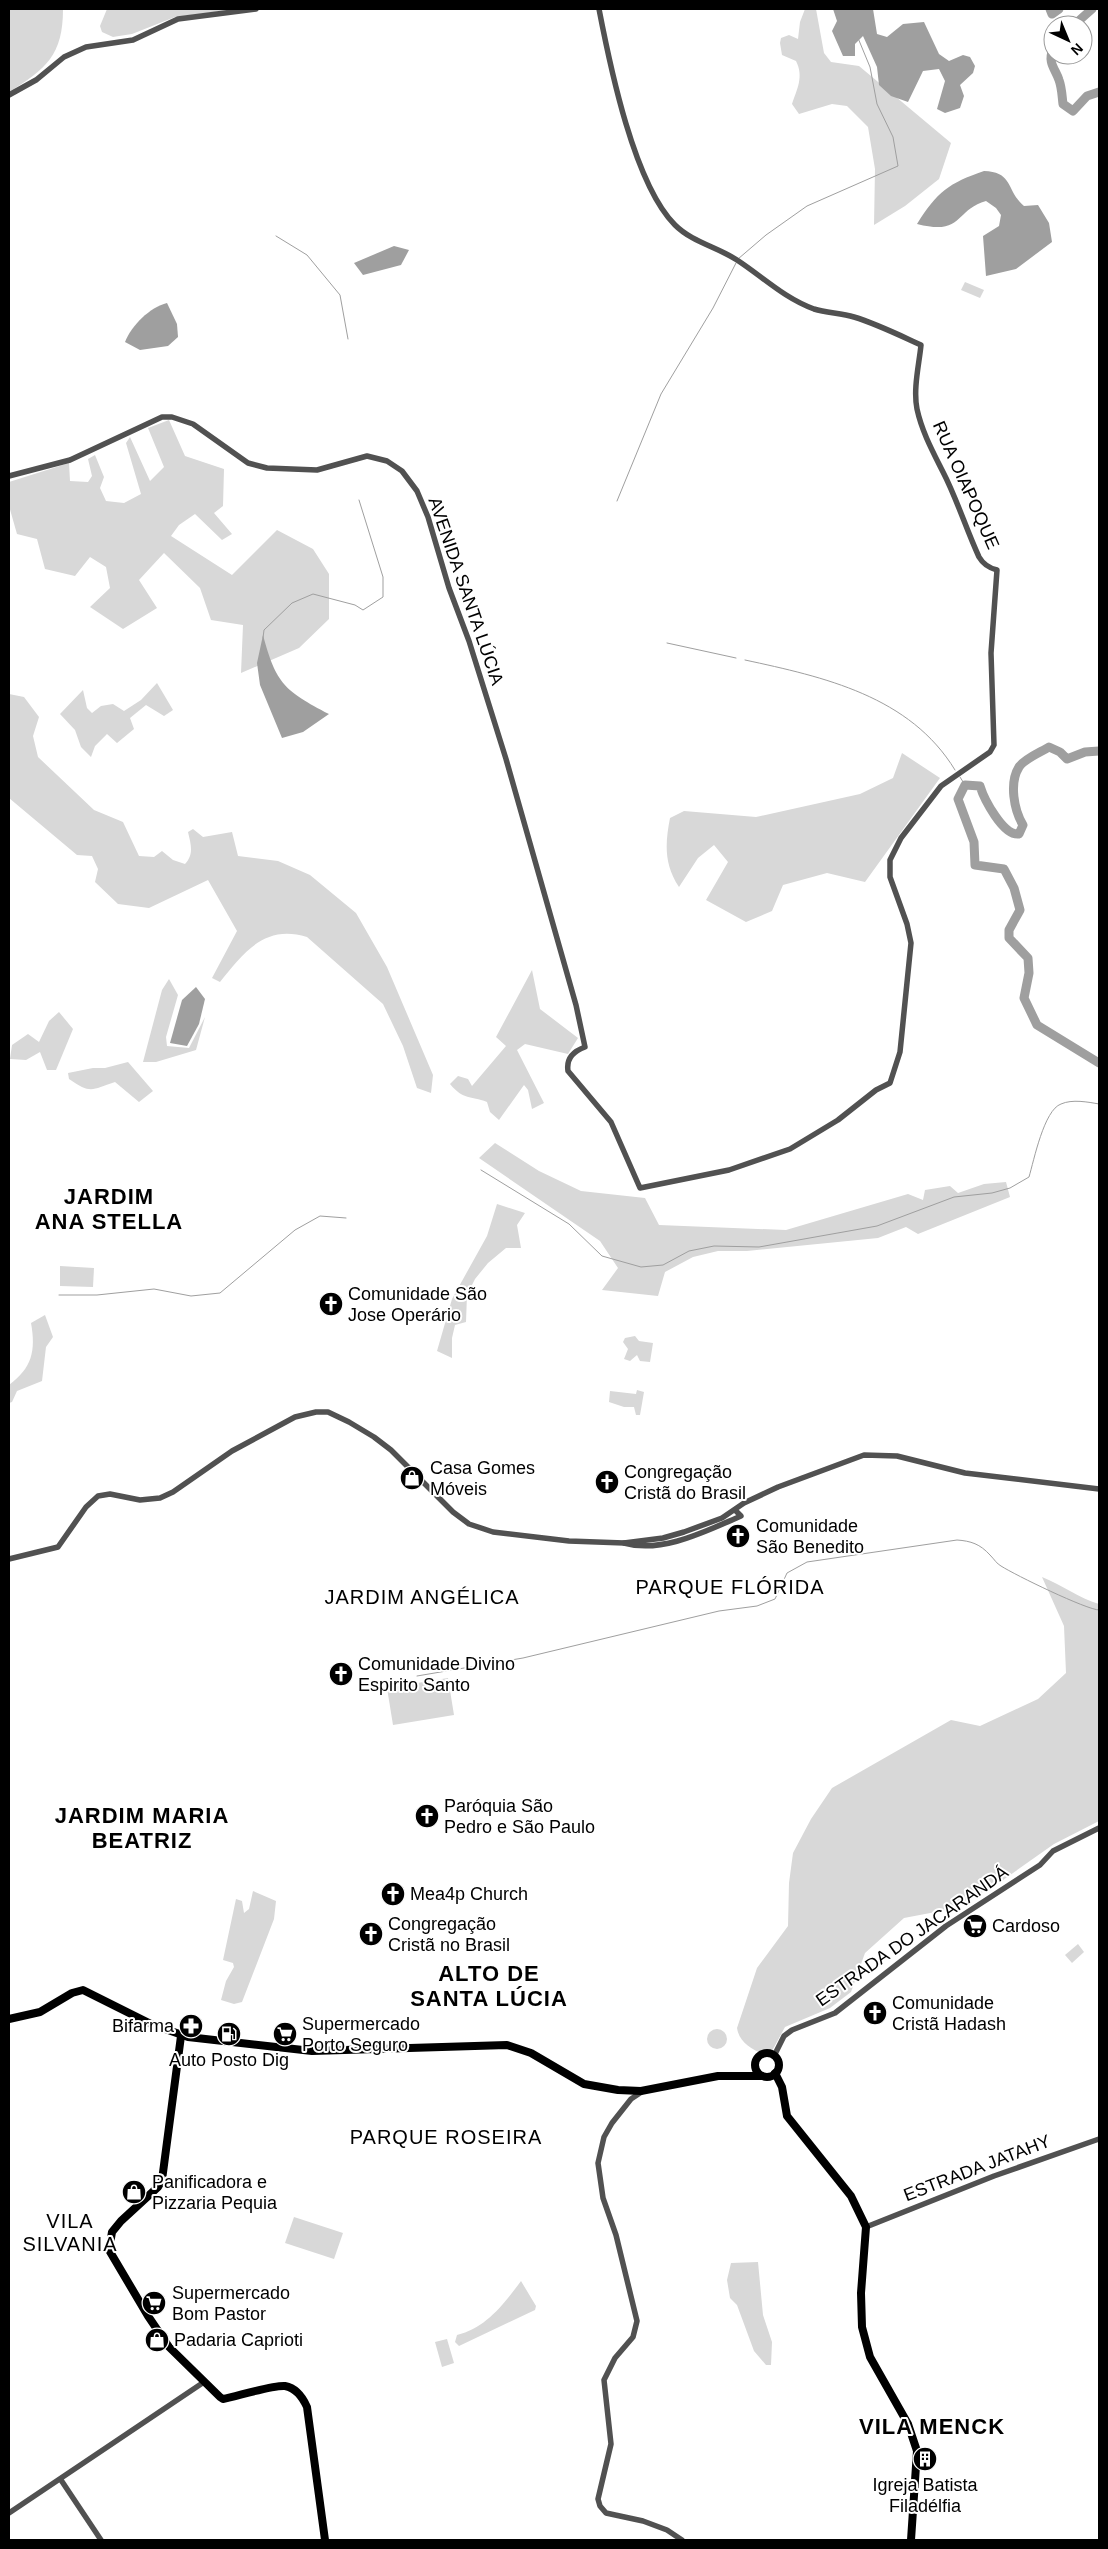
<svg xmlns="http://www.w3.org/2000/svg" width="1108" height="2549" font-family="Helvetica,sans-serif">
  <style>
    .green { fill: #d8d8d8 }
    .water { fill: #9f9f9f }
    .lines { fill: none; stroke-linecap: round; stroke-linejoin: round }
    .stream { stroke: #9f9f9f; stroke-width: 1 }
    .river { stroke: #9f9f9f; stroke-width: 9 }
    .minor { stroke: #515151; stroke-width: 5.5 }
    .major { stroke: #000; stroke-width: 8 }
    .labels { text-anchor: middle; stroke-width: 4; stroke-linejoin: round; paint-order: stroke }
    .street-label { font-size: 18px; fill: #000; stroke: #fff }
    .poi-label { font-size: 18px; fill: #000; stroke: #fff; text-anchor: start }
    .quarter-label { font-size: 20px; letter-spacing: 1px; fill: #000; stroke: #fff }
    .district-label { font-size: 22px; font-weight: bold; letter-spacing: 1px; fill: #000; stroke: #fff }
  </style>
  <rect width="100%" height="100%" fill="#fff"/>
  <g class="green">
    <path d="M9,9H63C63,55 46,69 9,92Z"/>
    <polygon points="107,9 239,9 175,17 132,34 119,36 113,37 102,32 100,26"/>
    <path d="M805,9H816L824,53L831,62L859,66L951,143L939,179L905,206L874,225L875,169L868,127L847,106L832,104L799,114L792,104C797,89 804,77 796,61L782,55L780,43L781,38L789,35L798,39L800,22Z"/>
    <polygon points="965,282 984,290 980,298 961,290"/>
    <polygon points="169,420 185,456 224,469 223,506 214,513 232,534 222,540 195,514 179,525 171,536 232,575 277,530 313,549 329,574 329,619 299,648 241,673 243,625 211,620 200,588 164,553 139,580 157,608 123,629 90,607 110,588 106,567 90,557 75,576 45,569 37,539 17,534 9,506 9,482 69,463 70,481 88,482 92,476 88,459 95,455 104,477 100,488 106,501 124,503 141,494 126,443 130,437 150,481 164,467 148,428"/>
    <polygon points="157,683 173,710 164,716 146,705 130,718 134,729 117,743 107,734 95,746 91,757 81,747 75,730 60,714 83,690 87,708 92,713 101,706 113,704 124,711 141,700"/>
    <path d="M9,694L24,697L39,717L33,736L38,757L94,810L123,822L139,856L154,857L162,851L173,860L185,864C194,854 191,845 188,832L193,829L203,837L232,832L238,856L278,861L310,875L356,913L387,967L433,1075L431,1093L417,1088L403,1046L383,1004L307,937C265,924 244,952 220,982L212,978L237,931L208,880L149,908L118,904L95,882L98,869L92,856L77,855L9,798Z"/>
    <path d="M902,753L940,778L865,882L827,873L783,885L772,911L746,922L706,900L728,862L714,845L698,858L679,887C664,864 665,844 670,818L684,811L756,817L860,794L893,778Z"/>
    <path d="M532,970L540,1009L578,1038L568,1054L525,1044L517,1050L544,1103L532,1109L528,1090L524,1085L499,1120L490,1112L487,1102C470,1095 464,1101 450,1084L458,1076L468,1079L472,1086L506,1046L496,1037Z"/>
    <polygon points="169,979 178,995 166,1037 167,1046 189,1048 205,1017 196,1050 156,1062 143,1062 162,990"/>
    <polygon points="59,1012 73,1029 56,1070 47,1070 40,1052 26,1060 10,1059 12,1045 28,1034 39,1042 49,1021"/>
    <path d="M128,1062L153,1091L139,1102L115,1082C92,1089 92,1095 69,1079L68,1073L93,1068H105Z"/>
    <polygon points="495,1143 539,1171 581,1191 645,1198 659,1225 786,1230 908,1194 923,1200 925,1190 950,1186 958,1193 984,1184 1006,1182 1010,1197 918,1234 906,1227 878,1238 747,1251 718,1251 693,1257 665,1272 658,1296 602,1290 618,1268 600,1241 479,1158"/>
    <polygon points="497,1204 525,1213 517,1225 521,1248 506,1248 488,1263 475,1279 467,1295 466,1322 455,1325 452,1338 452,1358 437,1351 452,1299 487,1236"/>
    <polygon points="60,1266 94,1268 93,1287 60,1286"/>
    <path d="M45,1315L53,1337L46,1347L42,1381L17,1391L12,1402L9,1403V1385C32,1368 36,1351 31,1323Z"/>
    <polygon points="635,1336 639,1341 653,1343 650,1362 640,1361 637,1355 630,1361 624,1359 628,1349 623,1342 625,1338"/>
    <polygon points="637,1390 644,1392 640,1415 636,1415 634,1407 624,1407 609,1402 610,1391 636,1394"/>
    <path d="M1042,1577C1062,1585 1079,1598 1099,1604V1821L1054,1844L993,1887L946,1910L904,1918L865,1953L851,1992L830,2008L785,2027L772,2051L763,2054C751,2049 739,2042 737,2028L757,1968L788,1926L789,1883L793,1853L811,1819L832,1788L951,1720L980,1726L1038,1699L1066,1673L1064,1626Z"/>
    <polygon points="448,1678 454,1715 393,1725 387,1688"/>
    <polygon points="253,1891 276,1901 274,1919 242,2002 234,2004 221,2000 226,1981 234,1967 233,1963 223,1960 236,1899 242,1901 244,1913 249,1909"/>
    <polygon points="1078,1944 1084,1952 1072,1963 1065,1955"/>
    <circle cx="717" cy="2039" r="10"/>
    <polygon points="294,2217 343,2233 334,2259 285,2243"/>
    <polygon points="758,2262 763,2315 772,2342 771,2365 766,2365 754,2351 737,2305 730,2298 727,2280 731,2263"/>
    <path d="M521,2281L536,2306L535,2310L459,2346L455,2342L457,2335C486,2328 504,2304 521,2281Z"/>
    <polygon points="447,2339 454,2363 442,2367 435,2342"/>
  </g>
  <g class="water">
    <polygon points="833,9 873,9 877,34 887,37 903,24 924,22 939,54 949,61 963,55 970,57 975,66 973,73 960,85 964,96 960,108 945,113 937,109 945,81 939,69 923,71 908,102 891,96 879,85 877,67 863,36 855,44 855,56 843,56 832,31 837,21"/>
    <path d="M984,171C1014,172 1006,191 1024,206L1038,205L1049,223L1052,242L1016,269L986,276L983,236L999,226L1001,215L996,208L986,201C954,210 964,236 917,224C937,192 949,183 984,171Z"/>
    <polygon points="394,246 409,250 401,265 363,275 354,263"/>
    <path d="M167,303L177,324L178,337L168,346L140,350L125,342C131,326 150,307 167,303Z"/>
    <path d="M263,635C276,684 285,691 329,714L303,732L282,738L260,685L257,663Z"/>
    <polygon points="196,987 205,999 199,1024 187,1046 170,1043 182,1000"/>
  </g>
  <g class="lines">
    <g class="stream">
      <polyline points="276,236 307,255 340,295 348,339"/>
      <polyline points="738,259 766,235 807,206 898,166 893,137 877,104 870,67 858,38"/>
      <polyline points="617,501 661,394 713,308 736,263"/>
      <polyline points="263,638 264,630 292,603 313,594 355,605 363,610 383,597 383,577 359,500"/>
      <polyline points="667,643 736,658"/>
      <path d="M745,660C824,677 910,696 955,770"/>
      <polyline points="960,777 965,785"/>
      <path d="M481,1170L569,1224L602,1256L641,1267L663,1265L689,1251L714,1246L759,1247L877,1226L954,1197L992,1193L1010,1188L1029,1177C1034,1160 1044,1110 1061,1104C1072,1099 1088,1102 1099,1104"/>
      <polyline points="59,1295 97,1295 154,1289 191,1296 220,1293 295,1230 320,1216 346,1218"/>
      <path d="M417,1676L523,1658L719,1611L757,1606L775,1599L787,1573L807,1562L957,1540C971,1541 980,1544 990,1555C994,1559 997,1564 1001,1566C1015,1575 1087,1610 1099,1610"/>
    </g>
    <g class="river">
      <polyline points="1050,9 1052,14 1059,9"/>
      <polyline points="1074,25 1092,9"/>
      <path d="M1053,50C1047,62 1056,70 1059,80C1062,88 1062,97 1063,104L1073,111L1087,96L1099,92"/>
      <path d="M1099,751L1085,752L1067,759L1060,752L1049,747C1041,752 1024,759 1019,767C1009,783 1014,810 1023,825L1019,834C1003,836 984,799 980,786L965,785L958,799L974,842L975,865L1004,869L1014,888L1020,910L1009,930V938L1028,958L1029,973L1024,998L1037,1025L1099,1063"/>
    </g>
    <g class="minor">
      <polyline points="9,95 36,80 64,57 86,47 133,40 178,19 256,9"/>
      <path d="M9,476L70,460L162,417H172L193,424L248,463L267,468L317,470L367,456L387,461L402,471L417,491L428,517L449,588L469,641L506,759L576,1005L585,1047C574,1051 566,1058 568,1071L611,1122L640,1188L729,1170L790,1149L838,1120L876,1090L890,1083L900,1052L911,943L907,924L890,877V860L901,838L941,786L990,752L994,745L991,653L997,570C989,568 983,564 979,557C966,529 957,499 943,472C933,452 922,432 917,409C913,389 919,365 921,345C899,335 877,324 854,317C841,313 827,313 814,309C784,298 763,277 737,260C717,247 692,242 675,225C634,184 610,66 599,9"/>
      <path d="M624,1543C662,1554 706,1531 741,1516L735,1510"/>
      <polyline points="9,1559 58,1547 86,1507 98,1496 110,1494 140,1500 160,1498 173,1492 232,1451 295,1417 316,1412 328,1412 349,1422 374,1437 391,1450 453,1512 469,1524 493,1532 569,1541 624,1543 663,1538 684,1532 722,1518 744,1503 778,1487 864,1455 897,1456 965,1473 1099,1489"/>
      <polyline points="774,2056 784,2036 792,2030 835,2013 946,1926 1040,1865 1053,1851 1099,1828"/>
      <polyline points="643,2091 631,2099 612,2123 604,2137 598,2163 603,2198 616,2235 637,2321 633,2337 615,2358 604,2380 611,2444 598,2499 600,2506 606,2513 643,2521 667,2530 682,2540"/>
      <polyline points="866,2227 994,2176 1099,2139"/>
      <polyline points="61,2480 101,2540"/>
      <polyline points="9,2513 204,2382"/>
    </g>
    <g class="major">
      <polyline points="9,2019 40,2012 72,1993 83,1990 151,2024 188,2037 312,2051 507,2045 531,2053 584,2084 618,2090 641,2091 718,2076 761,2076"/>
      <path d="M181,2036L162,2180L158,2187L121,2221L112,2232L109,2250L148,2316L169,2347L220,2397L223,2399C238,2396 272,2385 285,2386C296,2388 303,2398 307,2407L325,2540"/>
      <circle cx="767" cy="2065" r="12"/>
      <polyline points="775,2073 782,2087 787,2116 851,2196 866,2227 861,2293 862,2327 870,2357 908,2424 917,2451 911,2540"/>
    </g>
  </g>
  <defs>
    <g id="church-disc" transform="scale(1.25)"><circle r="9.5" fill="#000" stroke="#fff"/><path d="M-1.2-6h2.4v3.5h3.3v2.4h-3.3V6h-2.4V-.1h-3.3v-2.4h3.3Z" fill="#fff"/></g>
    <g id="shop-disc" transform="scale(1.25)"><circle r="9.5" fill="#000" stroke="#fff"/><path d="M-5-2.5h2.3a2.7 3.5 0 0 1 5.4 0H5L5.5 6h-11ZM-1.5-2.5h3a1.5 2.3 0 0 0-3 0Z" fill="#fff"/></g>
    <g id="supermarket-disc" transform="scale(1.25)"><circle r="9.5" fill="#000" stroke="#fff"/><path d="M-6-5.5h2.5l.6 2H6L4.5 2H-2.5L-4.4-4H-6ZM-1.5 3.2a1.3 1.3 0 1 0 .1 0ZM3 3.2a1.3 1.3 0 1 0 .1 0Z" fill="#fff"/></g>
    <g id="pharmacy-disc" transform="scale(1.25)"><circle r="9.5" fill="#000" stroke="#fff"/><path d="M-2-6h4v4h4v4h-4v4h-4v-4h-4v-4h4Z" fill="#fff"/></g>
    <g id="fuel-disc" transform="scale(1.25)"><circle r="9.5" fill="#000" stroke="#fff"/><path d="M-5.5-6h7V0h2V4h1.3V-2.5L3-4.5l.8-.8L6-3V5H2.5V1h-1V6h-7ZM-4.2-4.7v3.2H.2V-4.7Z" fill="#fff"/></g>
    <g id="building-disc" transform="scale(1.25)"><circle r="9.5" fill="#000" stroke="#fff"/><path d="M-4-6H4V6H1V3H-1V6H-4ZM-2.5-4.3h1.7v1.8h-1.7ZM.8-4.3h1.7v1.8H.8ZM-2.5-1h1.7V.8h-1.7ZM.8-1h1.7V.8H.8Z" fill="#fff"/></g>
  </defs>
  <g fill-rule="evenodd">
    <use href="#church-disc" x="331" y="1304"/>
    <use href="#shop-disc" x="412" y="1478"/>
    <use href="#church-disc" x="607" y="1482"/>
    <use href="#church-disc" x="738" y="1536"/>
    <use href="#church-disc" x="341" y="1674"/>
    <use href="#church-disc" x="427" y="1816"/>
    <use href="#church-disc" x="393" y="1894"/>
    <use href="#supermarket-disc" x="975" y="1926"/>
    <use href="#church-disc" x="371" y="1934"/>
    <use href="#church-disc" x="875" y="2013"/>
    <use href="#pharmacy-disc" x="191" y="2026"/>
    <use href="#fuel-disc" x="229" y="2034"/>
    <use href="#supermarket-disc" x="285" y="2034"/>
    <use href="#shop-disc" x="134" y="2192"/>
    <use href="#supermarket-disc" x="154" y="2303"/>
    <use href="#shop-disc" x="157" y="2340"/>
    <use href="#building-disc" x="925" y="2459"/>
  </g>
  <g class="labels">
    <g class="street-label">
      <text transform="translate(966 485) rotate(66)" y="6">RUA OIAPOQUE</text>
      <text transform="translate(466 591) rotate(71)" y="6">AVENIDA SANTA LÚCIA</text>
      <text transform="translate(912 1936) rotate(-35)" y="6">ESTRADA DO JACARANDÁ</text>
      <text transform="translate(977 2168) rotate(-21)" y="6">ESTRADA JATAHY</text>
    </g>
    <g class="poi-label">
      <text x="348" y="1300">Comunidade São<tspan x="348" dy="21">Jose Operário</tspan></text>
      <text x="430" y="1474">Casa Gomes<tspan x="430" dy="21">Móveis</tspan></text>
      <text x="624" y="1478">Congregação<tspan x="624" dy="21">Cristã do Brasil</tspan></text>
      <text x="756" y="1532">Comunidade<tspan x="756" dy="21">São Benedito</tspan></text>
      <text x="358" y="1670">Comunidade Divino<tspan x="358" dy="21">Espirito Santo</tspan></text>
      <text x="444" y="1812">Paróquia São<tspan x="444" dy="21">Pedro e São Paulo</tspan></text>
      <text x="410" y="1900">Mea4p Church</text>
      <text x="388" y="1930">Congregação<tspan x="388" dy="21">Cristã no Brasil</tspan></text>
      <text x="992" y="1932">Cardoso</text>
      <text x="892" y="2009">Comunidade<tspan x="892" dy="21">Cristã Hadash</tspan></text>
      <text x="302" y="2030">Supermercado<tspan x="302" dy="21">Porto Seguro</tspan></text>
      <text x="174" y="2032" text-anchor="end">Bifarma</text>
      <text x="229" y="2066" text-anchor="middle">Auto Posto Dig</text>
      <text x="152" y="2188">Panificadora e<tspan x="152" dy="21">Pizzaria Pequia</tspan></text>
      <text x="172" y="2299">Supermercado<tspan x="172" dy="21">Bom Pastor</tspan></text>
      <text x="174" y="2346">Padaria Caprioti</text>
      <text x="925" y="2491" text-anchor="middle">Igreja Batista<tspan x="925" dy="21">Filadélfia</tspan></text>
    </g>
    <g class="quarter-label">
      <text x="730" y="1594">PARQUE FLÓRIDA</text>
      <text x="422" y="1604">JARDIM ANGÉLICA</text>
      <text x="446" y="2144">PARQUE ROSEIRA</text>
      <text x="70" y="2228">VILA<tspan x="70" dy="23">SILVANIA</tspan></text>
    </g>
    <g class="district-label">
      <text x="109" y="1204">JARDIM<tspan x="109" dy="25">ANA STELLA</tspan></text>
      <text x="142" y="1823">JARDIM MARIA<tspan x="142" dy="25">BEATRIZ</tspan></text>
      <text x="489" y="1981">ALTO DE<tspan x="489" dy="25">SANTA LÚCIA</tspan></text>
      <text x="932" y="2434">VILA MENCK</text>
    </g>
  </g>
  <rect width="1108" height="2549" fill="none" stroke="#000000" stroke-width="20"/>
  <g transform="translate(1068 40) rotate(136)"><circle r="24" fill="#ffffff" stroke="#999999"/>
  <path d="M0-4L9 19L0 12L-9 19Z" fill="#000000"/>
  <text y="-8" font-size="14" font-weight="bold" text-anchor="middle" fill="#000000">N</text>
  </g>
</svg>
